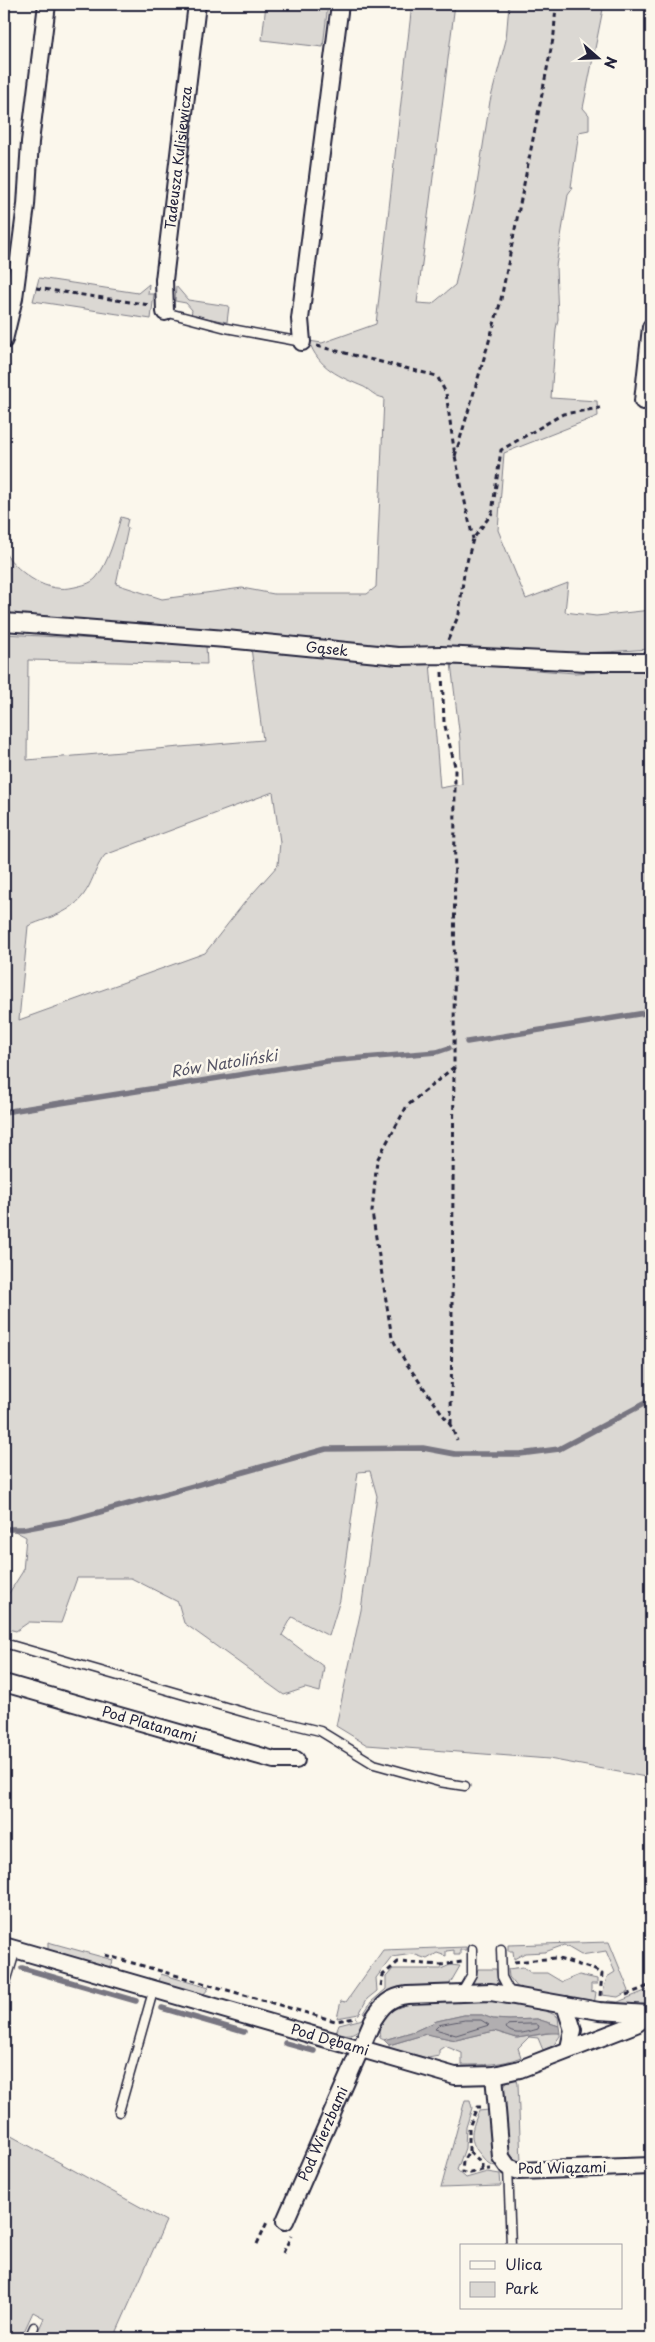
<svg xmlns="http://www.w3.org/2000/svg" width="655" height="2342" font-family="'Playpen Sans',sans-serif">
  <style>
    .green { fill: #dbd8d3; stroke: #7e7d87; fill-rule: evenodd }
    .water { fill: #b1aeb0; stroke: #787681 }
    .lines { fill: none; stroke-linecap: round; stroke-linejoin: round }
    .shore { stroke: #5b5a6a; stroke-width: 1 }
    .stream { stroke: #787681; stroke-width: 5.5 }
    .lane-casing { stroke: #22223b; stroke-width: 11 }
    .street-casing { stroke: #22223b; stroke-width: 20 }
    .path { stroke: #22223b; stroke-width: 3; stroke-dasharray: 5 4; stroke-linecap: butt }
    .lane { stroke: #fbf7ec; stroke-width: 8 }
    .street { stroke: #fbf7ec; stroke-width: 16 }
    .labels { text-anchor: middle; stroke-width: 5; stroke-linejoin: round; paint-order: stroke }
    .street-label { font-size: 14px; fill: #22223b; stroke: #fbf7ec }
    .water-label { font-size: 15px; font-style: italic; fill: #545364; stroke: #fbf7ec }
  </style>
  <rect width="100%" height="100%" fill="#fbf7ec"/>
  <filter id="ink" filterUnits="userSpaceOnUse"><feTurbulence type="fractalNoise" baseFrequency=".02" numOctaves="2"/><feDisplacementMap in="SourceGraphic" scale="10" xChannelSelector="R" yChannelSelector="G"/><feConvolveMatrix kernelMatrix="1 2 1 2 8 2 1 2 1" color-interpolation-filters="sRGB"/></filter>
  <g filter="url(#ink)">
    <g class="green">
      <polygon points="266,4 328,4 323,47 262,40"/>
      <path d="M412,4H455L417,303L432,304L455,285L475,197L490,101L506,40L509,4H604L583,108L589,115V130L579,132L571,187L573,188L568,195L556,266L558,319L556,329L551,398L597,401L598,416L504,453L498,530L526,599L568,583L565,612L596,616L651,610V649C439,666 228,636 17,616L5,610L4,552C21,575 47,594 75,587C83,585 90,584 96,578C108,564 116,535 121,517L128,519L126,527L128,528L116,584L162,599L242,588L274,594H367L376,587L384,398C374,396 371,391 364,387C340,377 318,368 309,341L322,343L376,324Z"/>
      <polygon points="39,278 138,293 149,284 148,294 154,294 151,319 33,301"/>
      <polygon points="176,286 188,300 229,306 227,322 191,315 192,310 186,303 175,301"/>
      <path d="M4,634L206,645L207,664L28,660L27,760L263,740L251,648L430,662L440,788L462,784L460,739L451,663L574,673L651,669V1778L549,1759L367,1745L336,1726L361,1610L377,1496L370,1471L358,1472L340,1600L329,1636L292,1617L282,1635L324,1667L320,1692L305,1688L284,1695L184,1623L178,1602L131,1578H77L61,1623L29,1622L16,1631L4,1628V1601L23,1571L26,1537L4,1525ZM273,792L280,842L278,865L245,902L205,953L19,1020L28,926C54,915 75,913 89,886C95,874 97,865 105,855Z"/>
      <polygon points="48,1942 113,1960 112,1964 108,1967 48,1950"/>
      <polygon points="609,1942 629,1991 618,1997 602,1995 607,1977 615,1972 606,1951 581,1955 564,1945 545,1952 525,1953 514,1959 513,1951 508,1951 508,1945"/>
      <polygon points="466,1947 466,1950 460,1950 460,1955 454,1955 454,1950 446,1951 446,1956 437,1953 427,1959 413,1954 392,1957 376,1978 377,1991 367,1999 359,2014 337,2018 341,2001 346,2002 383,1950"/>
      <polygon points="450,1965 460,1966 449,1985 439,1986 364,2013 371,2002 386,1989 386,1977 393,1969 441,1969"/>
      <polygon points="523,1967 531,1973 547,1973 562,1982 579,1975 597,1979 597,1984 591,1984 591,1991 596,1992 594,2005 519,1989 509,1977 508,1969"/>
      <polygon points="478,1969 496,1969 499,1986 473,1984"/>
      <polygon points="161,1974 209,1988 203,1995 159,1982"/>
      <polygon points="650,1989 651,2003 630,2006 605,2004 608,2001 618,2002"/>
      <path d="M471,2000C495,2002 537,2003 558,2017L559,2026L537,2019L509,2020L493,2019L482,2015H464L437,2021L415,2031L384,2040L380,2038C370,1996 446,2001 471,2000Z"/>
      <path d="M367,2018C359,2032 352,2037 336,2033L339,2025Z"/>
      <path d="M494,2031L517,2038L555,2032L560,2033V2036L553,2046L543,2050L538,2038L529,2037L518,2048L521,2057C502,2065 482,2065 462,2065V2053L445,2046L439,2050V2056L428,2058L389,2048V2045L426,2034L456,2040Z"/>
      <polygon points="516,2076 518,2084 521,2163 508,2154 502,2089 508,2080"/>
      <polygon points="465,2100 470,2100 472,2108 466,2127 465,2148 457,2170 466,2178 487,2172 500,2174 501,2186 441,2188"/>
      <path d="M489,2110L493,2158L495,2166C487,2164 485,2160 480,2154C467,2139 472,2128 479,2111Z"/>
      <polygon points="4,2132 166,2221 114,2338 35,2338 44,2318 33,2312 21,2338 4,2338"/>
    </g>
    <polygon class="water" points="464,2015 482,2015 493,2019 509,2020 537,2019 559,2026 560,2033 547,2033 517,2038 494,2031 456,2040 426,2034 389,2045 384,2040 415,2031 437,2021"/>
    <g class="lines">
      <g class="shore">
        <polygon points="465,2020 481,2020 489,2025 456,2035 435,2029 439,2025"/>
        <path d="M536,2024L539,2026L538,2029C527,2032 515,2037 506,2028L508,2025Z"/>
      </g>
      <g class="stream">
        <polyline points="467,1042 651,1012"/>
        <polyline points="4,1112 327,1061 437,1052 449,1048"/>
        <polyline points="4,1529 23,1529 71,1520 326,1449 423,1448 455,1454 520,1454 559,1449 651,1400"/>
        <polyline points="22,1968 136,2001"/>
        <polyline points="162,2008 244,2032"/>
        <polyline points="285,2043 314,2051"/>
      </g>
      <g class="lane-casing">
        <g id="lane">
          <polyline points="165,312 226,328 302,342"/>
          <polyline points="4,1643 250,1714 320,1731 374,1764 439,1782 465,1786"/>
          <polyline points="501,1949 502,1977 511,1994"/>
          <polyline points="4,1989 16,1949"/>
          <polyline points="462,1991 472,1974 472,1949"/>
          <polyline points="119,2112 154,1988"/>
          <polyline points="508,2167 511,2246"/>
          <polyline points="29,2338 34,2327"/>
        </g>
      </g>
      <g class="street-casing">
        <g id="street">
          <path id="s1" d="M165,312L164,280L197,4"/>
          <polyline points="4,340 14,298 26,205 30,142 47,4"/>
          <polyline points="302,342 300,319 340,4"/>
          <polyline points="643,401 651,327"/>
          <path id="s2" d="M4,622L226,639L398,656L441,655L587,662H651"/>
          <path id="s3" d="M4,1683L274,1760H296"/>
          <path id="s4" d="M4,1946L455,2076L494,2075L520,2069L636,2024L651,2013"/>
          <polyline points="565,2005 573,2030 569,2048"/>
          <polyline points="494,2075 501,2157 508,2167 519,2171 651,2166"/>
          <path id="s5" d="M285,2221L373,2020C382,2005 390,1997 407,1995L491,1992L599,2011L649,2014"/>
        </g>
      </g>
      <g class="path">
        <polyline points="36,288 150,305"/>
        <polyline points="317,346 437,376 446,393 455,456 473,539"/>
        <polyline points="455,456 500,304 554,34 556,4"/>
        <polyline points="448,640 459,614 464,573 473,539 492,513 501,450 563,414 600,408"/>
        <polyline points="442,672 444,722 455,766 454,1067 407,1106 377,1160 372,1212 392,1338 406,1363 451,1426 457,1440"/>
        <polyline points="451,1424 454,1068"/>
        <polyline points="105,1955 335,2021 357,2018"/>
        <polyline points="514,1962 555,1958 593,1969 602,1974 600,1996"/>
        <polyline points="381,1986 383,1975 398,1962 441,1965 462,1962"/>
        <polyline points="626,1995 651,1985"/>
        <polyline points="469,2151 469,2127 477,2107 481,2107"/>
        <path d="M482,2169V2163L469,2151L463,2161L462,2172C470,2176 480,2169 490,2169"/>
        <polyline points="257,2244 268,2220"/>
        <polyline points="283,2253 291,2236"/>
      </g>
      <use href="#lane" class="lane"/>
      <use href="#street" class="street"/>
    </g>
  </g>
  <g class="labels">
    <g class="street-label">
      <text dy="5" stroke="none"><textPath href="#s1" startOffset="155">Tadeusza Kulisiewicza</textPath></text>
      <text dy="5" stroke="none"><textPath href="#s2" startOffset="324">Gąsek</textPath></text>
      <text dy="5" stroke="none"><textPath href="#s3" startOffset="151">Pod Platanami</textPath></text>
      <text dy="5" stroke="none"><textPath href="#s4" startOffset="339">Pod Dębami</textPath></text>
      <text dy="5" stroke="none"><textPath href="#s5" startOffset="95">Pod Wierzbami</textPath></text>
      <text transform="translate(562 2168) rotate(-1)" y="5">Pod Wiązami</text>
    </g>
    <g class="water-label">
      <text transform="translate(224 1064) rotate(-9)" y="5">Rów Natoliński</text>
    </g>
  </g>
  <rect width="655" height="2342" fill="none" stroke="#fbf7ec" stroke-width="20"/>
  <rect x="10" y="10" width="635" height="2322" fill="none" stroke="#22223b" stroke-width="2" filter="url(#ink)"/>
  <rect x="460" y="2244" width="162" height="65" fill="#fbf7ec" stroke="#a4a2a5"/>
  <rect x="470" y="2261" width="25" height="8" fill="#fbf7ec" stroke="#a4a2a5"/>
  <text x="505" y="2270" font-size="15" fill="#22223b">Ulica</text>
  <rect x="470" y="2282" width="25" height="15" fill="#dbd8d3" stroke="#a4a2a5"/>
  <text x="505" y="2294" font-size="15" fill="#22223b">Park</text>
  <g transform="translate(598 58) rotate(110)" stroke="#fbf7ec" stroke-width="4" paint-order="stroke">
  <path d="M0-4L9 19L0 12L-9 19Z" fill="#22223b"/>
  <text y="-8" font-size="14" font-weight="bold" text-anchor="middle" fill="#22223b">N</text>
  </g>
</svg>
